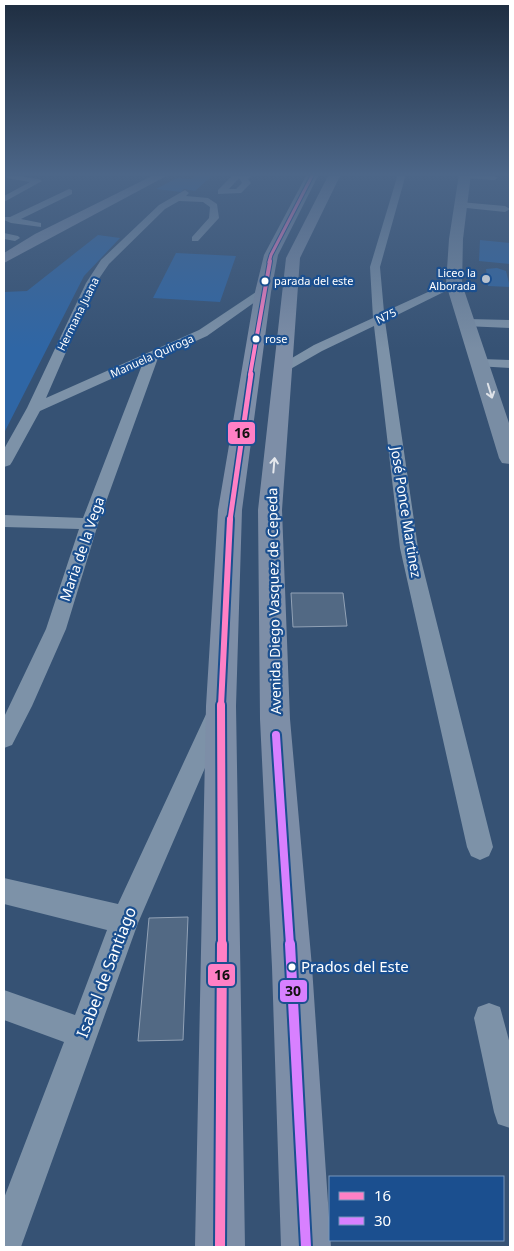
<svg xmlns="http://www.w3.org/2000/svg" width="514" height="1251" font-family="'Noto Sans',sans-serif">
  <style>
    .green { fill: #2f66a5 }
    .building { fill: #526984; stroke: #92a2b6 }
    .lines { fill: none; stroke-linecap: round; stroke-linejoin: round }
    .street { fill: #7d92a8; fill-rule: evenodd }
    .secondary { fill: #798da4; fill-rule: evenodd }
    .primary { fill: #7d8ea7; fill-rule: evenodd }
    .bus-1-far5-casing { stroke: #1b4f8f; stroke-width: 5 }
    .bus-1-far4-casing { stroke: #1b4f8f; stroke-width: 6 }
    .bus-1-far3-casing { stroke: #1b4f8f; stroke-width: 8 }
    .bus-1-far2-casing { stroke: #1b4f8f; stroke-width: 10 }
    .bus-1-far1-casing { stroke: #1b4f8f; stroke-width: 12 }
    .bus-1-casing { stroke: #1b4f8f; stroke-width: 14 }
    .bus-2-far1-casing { stroke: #1b4f8f; stroke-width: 12 }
    .bus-2-casing { stroke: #1b4f8f; stroke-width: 14 }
    .bus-1-far5 { stroke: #ff80c5; stroke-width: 3 }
    .bus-1-far4 { stroke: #ff80c5; stroke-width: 4 }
    .bus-1-far3 { stroke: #ff80c5; stroke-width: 5 }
    .bus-1-far2 { stroke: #ff80c5; stroke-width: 6 }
    .bus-1-far1 { stroke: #ff80c5; stroke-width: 8 }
    .bus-1 { stroke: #ff80c5; stroke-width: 10 }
    .bus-2-far1 { stroke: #d880ff; stroke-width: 8 }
    .bus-2 { stroke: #d880ff; stroke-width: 10 }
    .oneway { stroke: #dee2e8 }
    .oneway2 { stroke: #e5e8ed }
    .poi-dot { fill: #b9c2ce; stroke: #1b4f8f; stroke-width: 2 }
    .bus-dot { fill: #fff; stroke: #1b4f8f; stroke-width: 2 }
    .labels { text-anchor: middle; stroke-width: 4.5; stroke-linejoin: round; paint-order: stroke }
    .far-poi-label { font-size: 11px; fill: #fff; stroke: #1b4f8f; text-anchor: end }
    .far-bus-label { font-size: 11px; fill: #fff; stroke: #1b4f8f; text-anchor: start }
    .far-street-label { font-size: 11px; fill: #fff; stroke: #1b4f8f }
    .street-label { font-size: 14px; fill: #fff; stroke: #1b4f8f }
    .near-bus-label { font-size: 15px; fill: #fff; stroke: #1b4f8f; text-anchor: start }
    .near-street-label { font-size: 16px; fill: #fff; stroke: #1b4f8f }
    .line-badge { stroke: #1b4f8f; stroke-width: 2 }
    .pale-badge-label { font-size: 14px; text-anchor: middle; font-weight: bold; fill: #111 }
  </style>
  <rect width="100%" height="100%" fill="#365274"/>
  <g class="green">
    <polygon points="197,174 214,174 195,191 184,189 181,192 156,189 177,178 191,179"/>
    <polygon points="98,235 120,238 84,276 4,433 4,292 27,291"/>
    <polygon points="480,240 510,243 510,264 479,261"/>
    <polygon points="176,253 236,256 220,302 153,298"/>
    <polygon points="497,268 506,271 510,287 488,286 486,269"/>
  </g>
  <g class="building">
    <polygon points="291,593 343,593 347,626 293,627"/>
    <polygon points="188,917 183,1040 138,1041 149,918"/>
  </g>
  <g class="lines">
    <g class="street">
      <polygon points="7,174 38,179 42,181 4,202 4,196 30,182 7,178"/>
      <path d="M234,174H252L248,179L251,183L241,193L218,194V190ZM239,178L242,183L236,189H229Z"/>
      <polygon points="398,174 406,174 380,267 384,312 450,282 458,282 460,284 385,321 418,548 493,847 489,856 480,860 471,856 467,847 400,548 374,326 322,351 287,371 282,372 275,368 314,345 373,318 370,267"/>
      <polygon points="464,174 494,176 498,178 494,180 465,178 461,176"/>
      <polygon points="69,189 72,190 72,194 21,219 41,223 41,227 11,223 4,220 5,217 10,217"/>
      <polygon points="185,190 189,193 186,196 208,198 217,204 219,218 198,241 192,241 192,237 209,218 210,207 203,202 179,201 165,209 109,264 96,283 46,398 199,330 259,290 263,289 269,292 207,336 158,358 98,524 66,629 32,706 12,745 4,748 4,717 46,629 79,529 4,527 4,515 83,518 142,365 40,411 12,462 10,465 4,467 4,449 27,408 86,283 101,260 159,205"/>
      <polygon points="460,202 505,206 510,209 505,212 457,207 456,205"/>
      <polygon points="4,233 18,236 20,238 15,241 4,239"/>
      <polygon points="468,319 510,320 510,328 464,326 462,323 464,320"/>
      <polygon points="481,359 510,360 510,368 476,366 474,363 476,360"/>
      <polygon points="216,708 224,710 227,717 138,923 22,1244 21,1247 4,1247 4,1198 64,1042 4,1020 4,990 75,1015 107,930 4,904 4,878 118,904 208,710"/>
      <polygon points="489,1003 500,1007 510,1044 510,1128 498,1124 494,1112 474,1018 478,1007"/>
    </g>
    <polygon class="secondary" points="459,174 471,174 463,239 462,284 510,426 510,464 502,463 499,458 446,284 449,239"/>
    <g class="primary">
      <polygon points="156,174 170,174 4,263 4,253 35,234"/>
      <polygon points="307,174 319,174 278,255 271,292 242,510 236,706 245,1247 195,1247 206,706 218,510 255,292 264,255"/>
      <polygon points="329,174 341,174 300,258 282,510 290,719 312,967 331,1247 281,1247 272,967 260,719 258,510 286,258"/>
    </g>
    <g class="bus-1-far5-casing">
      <polyline id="bus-1-far5" points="269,262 271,255 313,174"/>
    </g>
    <g class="bus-1-far4-casing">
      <polyline id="bus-1-far4" points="250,375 270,261"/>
    </g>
    <g class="bus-1-far3-casing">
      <polyline id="bus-1-far3" points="230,520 251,374"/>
    </g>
    <g class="bus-1-far2-casing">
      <polyline id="bus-1-far2" points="221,706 230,519"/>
    </g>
    <g class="bus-1-far1-casing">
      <polyline id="bus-1-far1" points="221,705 222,945"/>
    </g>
    <g class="bus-1-casing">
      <polyline id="bus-1" points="220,1247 222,944"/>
    </g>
    <g class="bus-2-far1-casing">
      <polyline id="bus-2-far1" points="276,735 290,945"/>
    </g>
    <g class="bus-2-casing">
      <polyline id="bus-2" points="290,944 306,1247"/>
    </g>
    <use href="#bus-1-far5" class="bus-1-far5"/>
    <use href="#bus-1-far4" class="bus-1-far4"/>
    <use href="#bus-1-far3" class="bus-1-far3"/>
    <use href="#bus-1-far2" class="bus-1-far2"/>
    <use href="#bus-1-far1" class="bus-1-far1"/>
    <use href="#bus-1" class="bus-1"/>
    <use href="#bus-2-far1" class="bus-2-far1"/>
    <use href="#bus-2" class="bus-2"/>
  </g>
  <defs><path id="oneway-shaft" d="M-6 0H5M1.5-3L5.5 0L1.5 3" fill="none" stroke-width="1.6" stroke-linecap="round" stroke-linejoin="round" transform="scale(1.25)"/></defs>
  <use class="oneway" href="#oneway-shaft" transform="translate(490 391) rotate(73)"/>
  <use class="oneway2" href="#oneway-shaft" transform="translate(274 465) rotate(-85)"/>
  <linearGradient id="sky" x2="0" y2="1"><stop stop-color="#1e2d40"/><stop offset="0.5" stop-color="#4c6688"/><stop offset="1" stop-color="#4c6688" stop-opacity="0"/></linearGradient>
  <rect width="514" height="349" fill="url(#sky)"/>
  <circle class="poi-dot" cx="486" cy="279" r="5"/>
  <g class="bus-dot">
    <circle cx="265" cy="281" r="4.5"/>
    <circle cx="256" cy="339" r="4.5"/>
    <circle cx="292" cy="967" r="4.5"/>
  </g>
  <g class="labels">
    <g class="far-poi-label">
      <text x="476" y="277">Liceo la<tspan x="476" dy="13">Alborada</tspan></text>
    </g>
    <g class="far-bus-label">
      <text x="274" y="285">parada del este</text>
      <text x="265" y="343">rose</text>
    </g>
    <g class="far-street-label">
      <text transform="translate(78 314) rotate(-64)" y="4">Hermana Juana</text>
      <text transform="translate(386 316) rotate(-25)" y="4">N75</text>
      <text transform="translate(152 356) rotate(-24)" y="4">Manuela Quiroga</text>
    </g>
    <g class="street-label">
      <text transform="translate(406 512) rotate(81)" y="5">José Ponce Martinez</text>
      <text transform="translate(82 549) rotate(-71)" y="5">Maria de la Vega</text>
      <text transform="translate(274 601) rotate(-91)" y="5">Avenida Diego Vasquez de Cepeda</text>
    </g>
    <g class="near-bus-label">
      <text x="301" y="972">Prados del Este</text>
    </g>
    <g class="near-street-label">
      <text transform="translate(106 972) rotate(-69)" y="6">Isabel de Santiago</text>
    </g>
  </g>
  <g class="line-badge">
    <rect x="227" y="421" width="29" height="24" rx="5" fill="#ff80c5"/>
    <rect x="207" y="963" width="29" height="24" rx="5" fill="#ff80c5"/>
    <rect x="279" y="979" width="29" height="24" rx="5" fill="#d880ff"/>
  </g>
  <g class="pale-badge-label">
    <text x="242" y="438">16</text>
    <text x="222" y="980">16</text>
    <text x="293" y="996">30</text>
  </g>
  <rect width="514" height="1251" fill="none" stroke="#ffffff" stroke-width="10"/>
  <rect x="329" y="1176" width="175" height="65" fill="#1b4f8f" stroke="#7695bc"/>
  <rect x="339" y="1192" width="25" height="8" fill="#ff80c5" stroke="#7695bc"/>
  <text x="374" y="1201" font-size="15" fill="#ffffff">16</text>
  <rect x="339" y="1217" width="25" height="8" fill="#d880ff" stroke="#7695bc"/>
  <text x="374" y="1226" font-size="15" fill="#ffffff">30</text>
</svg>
